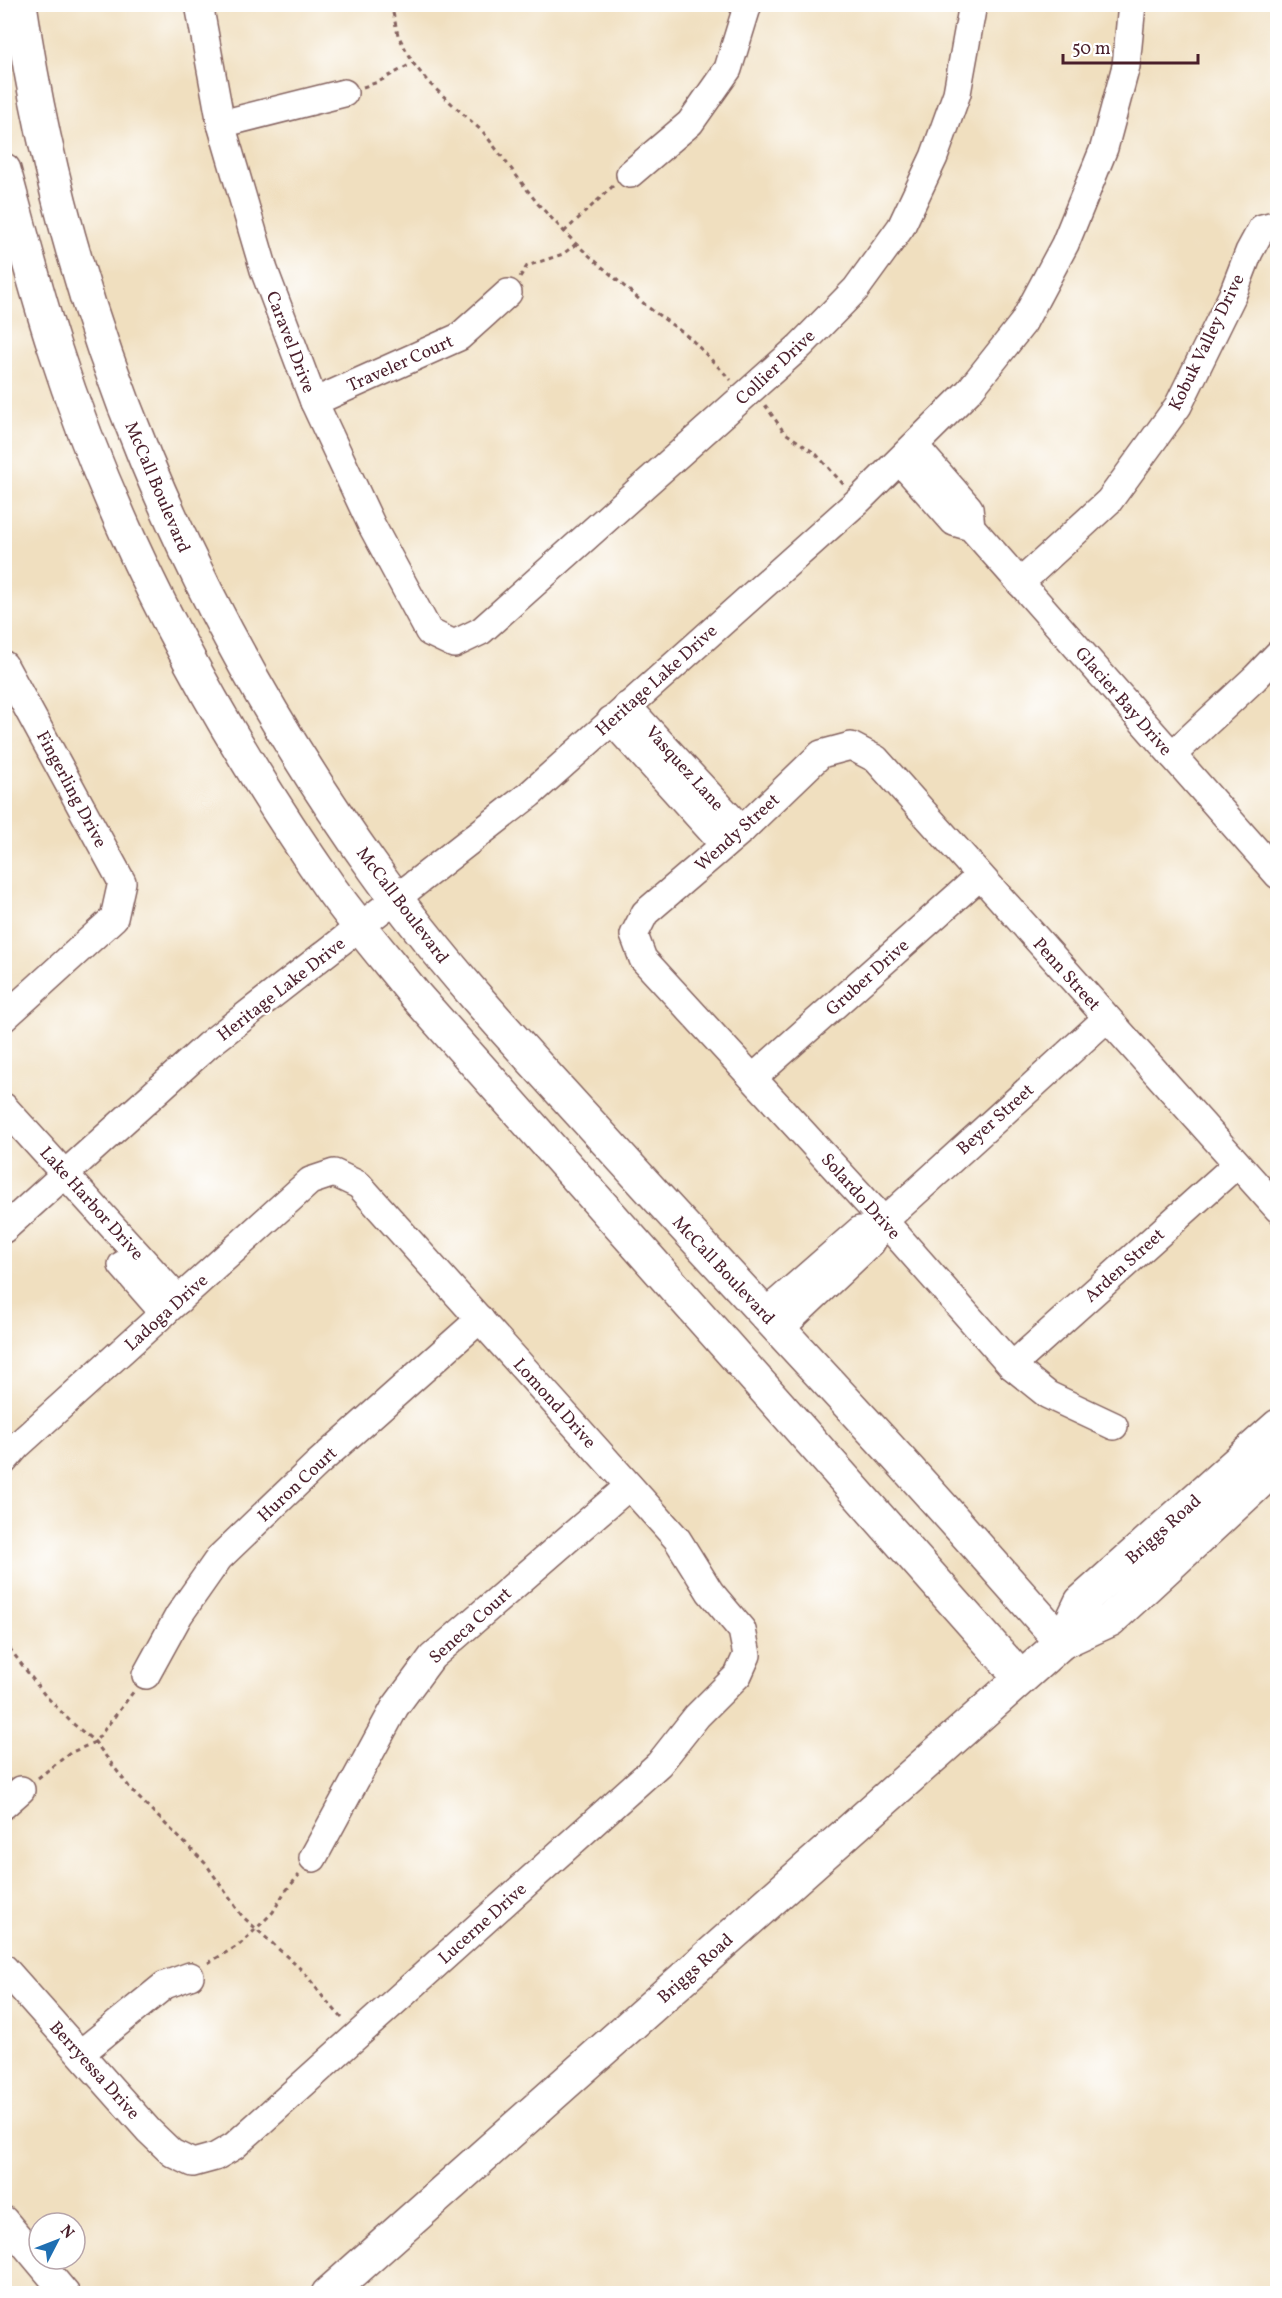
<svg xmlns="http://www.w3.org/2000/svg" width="1282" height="2298" font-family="Vollkorn,serif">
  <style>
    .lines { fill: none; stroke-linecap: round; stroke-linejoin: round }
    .minor-casing { stroke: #84625f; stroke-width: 30 }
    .major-casing { stroke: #84625f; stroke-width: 36 }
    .path { stroke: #84625f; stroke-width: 3; stroke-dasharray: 4.5 4.5; stroke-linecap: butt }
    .minor { stroke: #fff; stroke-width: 27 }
    .major { stroke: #fff; stroke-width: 33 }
    .labels { text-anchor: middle; stroke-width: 4.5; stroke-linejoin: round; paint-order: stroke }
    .street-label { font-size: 18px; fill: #4a1f2b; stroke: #fff }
  </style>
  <rect width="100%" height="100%" fill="#fff"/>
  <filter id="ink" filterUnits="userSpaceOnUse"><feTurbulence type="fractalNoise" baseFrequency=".0167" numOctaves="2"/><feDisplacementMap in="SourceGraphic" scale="12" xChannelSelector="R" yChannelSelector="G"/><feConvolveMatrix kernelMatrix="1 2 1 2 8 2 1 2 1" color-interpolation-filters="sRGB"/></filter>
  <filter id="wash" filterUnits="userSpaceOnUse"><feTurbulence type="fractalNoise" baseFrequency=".008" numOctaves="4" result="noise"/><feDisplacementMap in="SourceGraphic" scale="24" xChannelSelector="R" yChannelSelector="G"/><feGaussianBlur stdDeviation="1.35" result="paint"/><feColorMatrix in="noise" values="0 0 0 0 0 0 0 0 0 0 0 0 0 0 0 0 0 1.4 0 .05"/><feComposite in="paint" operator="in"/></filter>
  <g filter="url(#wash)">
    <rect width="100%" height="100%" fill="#f0dfbf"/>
  </g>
  <g filter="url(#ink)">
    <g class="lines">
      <g class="minor-casing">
        <g id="minor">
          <polyline points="199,4 221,124 264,270 314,402 372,526 429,632 454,644 481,631 800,346 856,289 901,227 934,157 957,93 973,4"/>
          <polyline points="221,124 344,93"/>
          <polyline points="630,174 690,123 728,69 748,4"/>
          <polyline points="314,402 459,337 508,293"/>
          <polyline points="915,446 969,508 971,527"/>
          <polyline points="900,461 954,522 971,527 1278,875"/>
          <polyline points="1020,583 1109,501 1178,406 1232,296 1249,252 1262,228 1278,224"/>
          <polyline points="4,665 122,882 114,918 4,1018"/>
          <polyline points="627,706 742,830"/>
          <polyline points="611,720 724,845"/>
          <polyline points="1172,755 1255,678 1278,654"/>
          <polyline points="753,1078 980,876"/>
          <polyline points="4,1107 179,1300"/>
          <polyline points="4,1229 208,1045 530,794 858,501 969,391 1023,323 1065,244 1104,148 1126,66 1132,4"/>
          <polyline points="122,1265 164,1313"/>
          <polyline points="764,1314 860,1230"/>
          <polyline points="779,1330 871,1243 884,1221 1107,1018"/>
          <polyline points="1012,1366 1237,1164"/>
          <polyline points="1114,1426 1048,1395 1012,1366 884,1221 643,959 634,935 645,913 742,830 821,754 851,746 876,759 1278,1209"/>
          <polyline points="4,1461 17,1446 310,1181 334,1173 359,1185 677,1539 710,1592 742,1630 747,1655 738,1675 697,1716 659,1764 234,2146 215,2157 193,2163 172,2153 149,2131 4,1968"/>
          <polyline points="146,1675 179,1615 219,1558 317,1464 480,1319"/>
          <polyline points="4,1805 21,1790"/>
          <polyline points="313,1858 395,1707 432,1657 629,1486"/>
          <polyline points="81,2053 165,1985 190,1976"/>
          <polyline points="4,2220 66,2294"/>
        </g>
      </g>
      <g class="major-casing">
        <g id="major">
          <path d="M20,4C65,318 191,614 375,870C450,975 541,1069 627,1164C705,1250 785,1335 863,1420C931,1493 996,1568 1062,1642"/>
          <path d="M4,170C20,229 35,288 54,346C116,539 215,723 331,889C357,925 387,960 415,995L1021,1678"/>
          <polyline points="1062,1642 1081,1602 1278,1426"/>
          <polyline points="328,2294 1062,1642 1110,1620 1278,1465"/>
        </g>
      </g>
      <g class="path">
        <polyline points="391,4 398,35 413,63 429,83 484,133 538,204 576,244 649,308 690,338 731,380"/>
        <polyline points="363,87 378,82 413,63"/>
        <polyline points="564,232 613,186"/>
        <polyline points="520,277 527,266 563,254 576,244"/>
        <polyline points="765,405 784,432 816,454 844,485"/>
        <polyline points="4,1641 44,1694 71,1722 95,1742 133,1792 206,1864 242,1916 304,1972 323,1997 342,2018"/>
        <polyline points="38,1778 70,1753 95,1742 134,1691"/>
        <polyline points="208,1963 239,1945 257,1928 273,1912 284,1893 299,1875"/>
      </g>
      <use href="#minor" class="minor"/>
      <use href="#major" class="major"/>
    </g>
  </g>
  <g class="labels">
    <g class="street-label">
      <text transform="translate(291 342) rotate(69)" y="6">Caravel Drive</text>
      <text transform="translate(1206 342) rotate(-64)" y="6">Kobuk Valley Drive</text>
      <text transform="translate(400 363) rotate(-24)" y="6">Traveler Court</text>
      <text transform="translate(775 367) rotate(-43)" y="6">Collier Drive</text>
      <text transform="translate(158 487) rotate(67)" y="6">McCall Boulevard</text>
      <text transform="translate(656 680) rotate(-42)" y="6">Heritage Lake Drive</text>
      <text transform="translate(1124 701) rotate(49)" y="6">Glacier Bay Drive</text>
      <text transform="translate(685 768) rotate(48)" y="6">Vasquez Lane</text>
      <text transform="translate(72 789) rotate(62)" y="6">Fingerling Drive</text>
      <text transform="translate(737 832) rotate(-42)" y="6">Wendy Street</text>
      <text transform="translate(403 905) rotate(53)" y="6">McCall Boulevard</text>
      <text transform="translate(1067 974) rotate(48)" y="6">Penn Street</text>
      <text transform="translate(867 977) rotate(-42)" y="6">Gruber Drive</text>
      <text transform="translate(281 989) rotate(-38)" y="6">Heritage Lake Drive</text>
      <text transform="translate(995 1119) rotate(-42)" y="6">Beyer Street</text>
      <text transform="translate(861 1196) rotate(48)" y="6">Solardo Drive</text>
      <text transform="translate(92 1203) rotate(48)" y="6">Lake Harbor Drive</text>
      <text transform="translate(1124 1265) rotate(-42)" y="6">Arden Street</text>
      <text transform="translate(724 1270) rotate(47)" y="6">McCall Boulevard</text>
      <text transform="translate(166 1312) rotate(-42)" y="6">Ladoga Drive</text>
      <text transform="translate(555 1403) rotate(48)" y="6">Lomond Drive</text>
      <text transform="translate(297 1484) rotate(-43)" y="6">Huron Court</text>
      <text transform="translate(1163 1529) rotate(-42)" y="6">Briggs Road</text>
      <text transform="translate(470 1625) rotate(-42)" y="6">Seneca Court</text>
      <text transform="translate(482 1923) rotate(-42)" y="6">Lucerne Drive</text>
      <text transform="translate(695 1968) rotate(-42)" y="6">Briggs Road</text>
      <text transform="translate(95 2070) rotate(48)" y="6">Berryessa Drive</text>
    </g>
  </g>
  <rect width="1282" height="2298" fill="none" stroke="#fff" stroke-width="24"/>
  <g transform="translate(57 2241) rotate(48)"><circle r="28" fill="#ffffff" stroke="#b7a5aa" stroke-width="1.5"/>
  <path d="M0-4.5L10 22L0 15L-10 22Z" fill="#1f6fb2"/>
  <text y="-9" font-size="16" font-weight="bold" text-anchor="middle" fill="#4a1f2b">N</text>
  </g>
  <path d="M1063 54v9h135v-9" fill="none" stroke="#4a1f2b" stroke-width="3"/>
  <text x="1072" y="54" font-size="18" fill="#4a1f2b" stroke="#ffffff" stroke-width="4.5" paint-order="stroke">50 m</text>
</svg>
